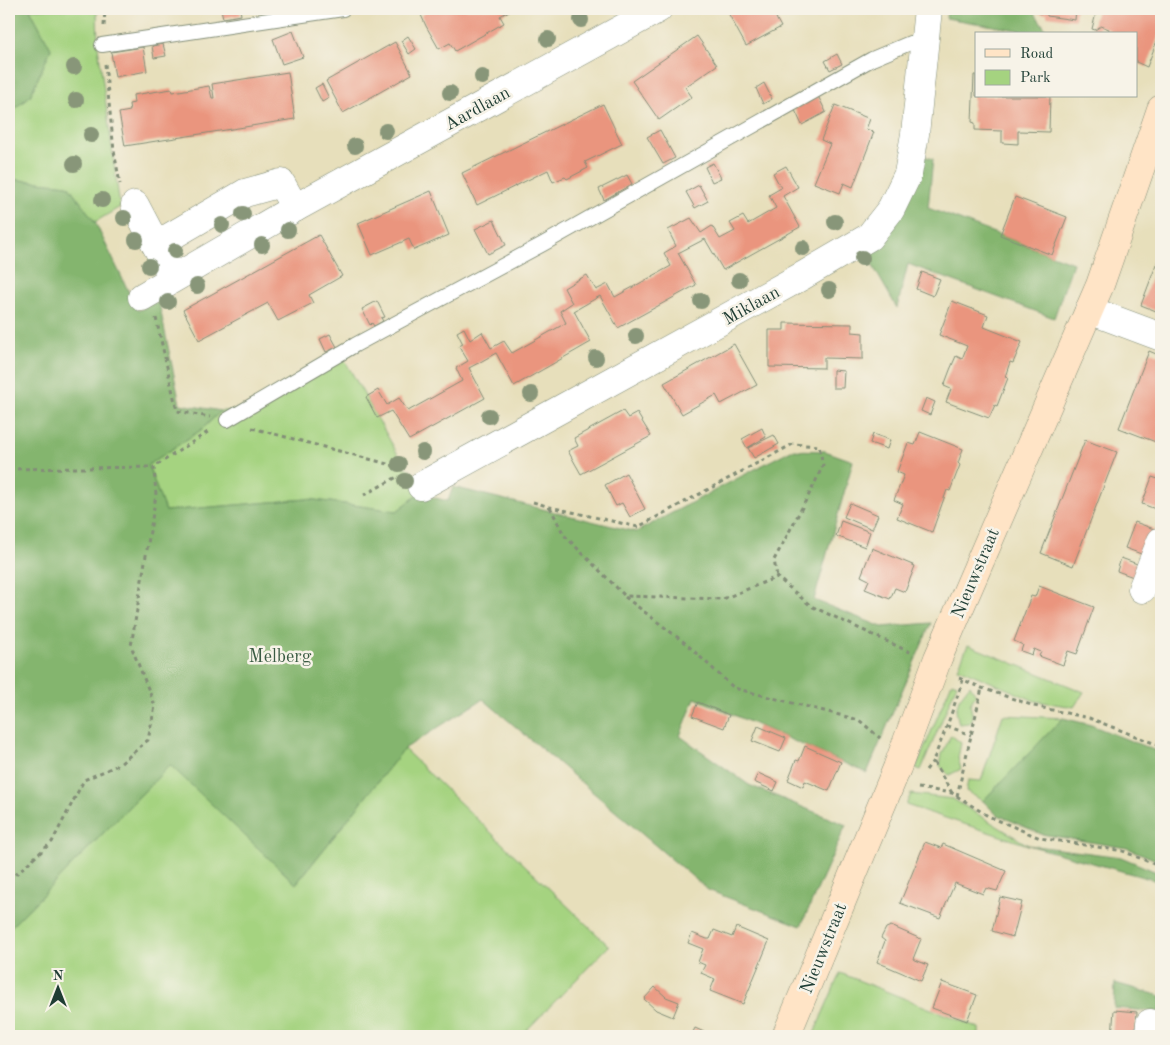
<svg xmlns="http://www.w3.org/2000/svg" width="1170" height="1045" font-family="'Old Standard TT',serif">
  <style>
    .green { fill: #a5d380; stroke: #62885a }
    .forest { fill: #84b56e; stroke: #527951 }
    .building { fill: #ea957e }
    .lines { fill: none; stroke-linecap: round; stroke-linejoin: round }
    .lane-casing { stroke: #838e78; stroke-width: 16 }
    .street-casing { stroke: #838e78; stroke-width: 29 }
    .secondary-casing { stroke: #838e78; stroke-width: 29 }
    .path { stroke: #838e78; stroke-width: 3; stroke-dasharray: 4 4; stroke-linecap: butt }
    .lane { stroke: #fff; stroke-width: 14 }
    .street { stroke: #fff; stroke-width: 28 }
    .secondary { stroke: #ffe4c6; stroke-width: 28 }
    .tree { fill: #889679 }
    .labels { text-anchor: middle; stroke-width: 5; stroke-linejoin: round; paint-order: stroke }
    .street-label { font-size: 18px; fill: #1f3d34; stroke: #f7f3e8 }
    .park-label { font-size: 18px; fill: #3a5b43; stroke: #f7f3e8 }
  </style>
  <rect width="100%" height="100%" fill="#f7f3e8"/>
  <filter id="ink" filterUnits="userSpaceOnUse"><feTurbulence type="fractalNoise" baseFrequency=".02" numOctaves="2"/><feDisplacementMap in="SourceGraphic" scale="10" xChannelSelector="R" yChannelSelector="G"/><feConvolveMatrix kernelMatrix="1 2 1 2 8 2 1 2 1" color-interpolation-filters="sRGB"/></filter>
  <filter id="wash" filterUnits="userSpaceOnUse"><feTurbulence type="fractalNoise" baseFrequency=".0096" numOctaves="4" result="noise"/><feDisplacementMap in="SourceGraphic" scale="20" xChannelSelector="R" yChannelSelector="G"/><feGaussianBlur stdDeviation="1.12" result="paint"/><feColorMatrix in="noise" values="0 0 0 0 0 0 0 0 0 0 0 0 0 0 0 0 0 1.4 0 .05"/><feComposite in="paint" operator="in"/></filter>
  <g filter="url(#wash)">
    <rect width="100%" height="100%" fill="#e7dfbb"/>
    <g class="green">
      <polygon points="30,9 97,9 98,46 120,207 95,222 68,185 9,179 9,113 30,96 51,49"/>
      <polygon points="344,359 405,467 411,470 419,494 397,511 307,499 165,511 148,465 201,430 221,411 246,411"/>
      <polygon points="968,645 978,649 1084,692 1074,707 1035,701 958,668"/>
      <polygon points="952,682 957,684 921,770 916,768"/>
      <polygon points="970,685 976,695 970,704 973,718 970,723 959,724 956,711 959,699"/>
      <polygon points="1003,715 1063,718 983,801 966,791 968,780 981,781"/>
      <polygon points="951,735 961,743 958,758 961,769 949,775 940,766 942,754"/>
      <polygon points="404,749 609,946 521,1036 9,1036 9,929 171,764 296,884"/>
      <polygon points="911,794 953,799 1028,845 906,805"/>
      <polygon points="840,973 979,1028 979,1036 813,1036"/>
    </g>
    <g class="forest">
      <polygon points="9,9 30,9 51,49 30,96 9,113"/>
      <polygon points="947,9 1032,9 1049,34 1041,34 946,18"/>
      <polygon points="923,156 933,159 928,208 1073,263 1054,318 908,264 897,308 866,254"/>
      <polygon points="9,179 68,185 95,222 138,311 153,303 159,303 180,404 221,411 201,430 148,465 165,511 307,499 397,511 419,494 448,501 453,487 636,532 791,450 825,451 853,461 814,600 882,627 931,623 867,773 695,698 680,736 749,785 846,825 801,926 708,890 483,699 404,749 296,884 170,765 9,929"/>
      <polygon points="1063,718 1091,725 1161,753 1161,862 1127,848 1041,834 996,814 983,801"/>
      <polygon points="1028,845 1121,857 1161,874 1161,882"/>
      <polygon points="1115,983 1161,996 1161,1012 1114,1008"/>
    </g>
    <g id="blocks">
      <g class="building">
        <polygon points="221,9 240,9 241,15 223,18"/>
        <polygon points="432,9 510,9 511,10 500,16 504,23 455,51 450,43 439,49 426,26 421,15"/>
        <polygon points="726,9 793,9 776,18 781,27 746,46"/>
        <polygon points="1038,9 1076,9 1075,20 1047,16 1047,14 1038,13"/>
        <polygon points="1097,9 1161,9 1161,30 1147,67 1136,62 1136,34 1108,34 1109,29 1101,26 1095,30 1092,29"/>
        <polygon points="293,31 303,57 282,64 273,39"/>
        <polygon points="408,36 416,49 409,54 401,41"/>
        <polygon points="697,36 717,65 685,87 692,97 659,120 632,81"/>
        <polygon points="395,42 412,74 343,113 326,81"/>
        <polygon points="163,44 166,56 154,58 152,46"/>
        <polygon points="143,47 147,71 115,77 111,52"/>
        <polygon points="837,54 842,64 830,70 825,61"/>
        <polygon points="288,72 295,119 125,146 119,113 130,111 129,104 134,103 133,95 172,89 173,92 209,86 212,98 214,98 212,84"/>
        <polygon points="974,75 976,75 976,96 1050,96 1049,132 1018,131 1018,144 1002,143 1002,131 975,130 975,123 972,122"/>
        <polygon points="764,83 772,99 763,104 756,88"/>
        <polygon points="322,84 329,98 322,102 315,88"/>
        <polygon points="818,96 826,112 802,125 794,108"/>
        <polygon points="603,104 622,144 585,162 588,168 567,179 565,177 553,182 548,170 477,205 462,173"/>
        <polygon points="835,105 870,119 866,129 874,132 853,187 844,183 840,193 814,183 830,144 821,140"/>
        <polygon points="660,130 675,158 663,164 647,137"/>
        <polygon points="713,163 721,178 712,182 705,167"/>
        <polygon points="786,166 798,187 783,196 800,227 723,270 705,239 678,253 696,285 618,328 600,296 574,311 591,342 514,386 496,353 482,361 469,368 485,398 409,440 391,411 377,418 366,397 378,390 387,405 399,398 408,411 462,381 456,368 468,361 459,346 463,344 457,332 464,328 470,340 482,332 491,348 504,341 512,353 566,323 560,311 572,303 564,288 574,282 587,275 596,290 608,284 615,297 671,266 664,253 676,246 668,230 691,218 701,233 712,226 720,239 735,231 730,223 743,216 748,224 776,208 769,195 781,188 773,173"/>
        <polygon points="627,175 632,184 604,200 599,189"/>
        <polygon points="699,185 708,201 695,208 686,192"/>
        <polygon points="431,191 449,235 414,250 409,239 372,255 358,223"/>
        <polygon points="1015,197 1067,217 1052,255 1000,235"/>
        <polygon points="494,220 506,245 488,254 475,229"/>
        <polygon points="319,235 342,276 309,295 313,303 278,321 268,303 199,340 183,310"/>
        <polygon points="1161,252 1161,313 1141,305"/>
        <polygon points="922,272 940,279 933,296 916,289"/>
        <polygon points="377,301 385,317 381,318 383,321 374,326 372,323 370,325 362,309"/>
        <polygon points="952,301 988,315 984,327 1022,342 1013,363 1010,362 1005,377 1008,378 997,406 995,405 989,418 946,402 951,389 944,386 950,370 956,356 962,359 967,346 939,335"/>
        <polygon points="784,323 852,324 852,332 863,333 863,359 824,358 824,368 769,367 769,330 784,330"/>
        <polygon points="330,334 337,347 326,352 320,339"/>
        <polygon points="734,344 757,385 721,404 716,395 682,414 664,383"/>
        <polygon points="1149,351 1161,356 1161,444 1119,428"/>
        <polygon points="833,370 844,371 843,388 833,388"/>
        <polygon points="926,398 935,402 930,415 921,411"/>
        <polygon points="623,411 628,418 637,413 651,436 581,474 568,451 578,446 574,438"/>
        <polygon points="762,428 766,437 747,448 742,439"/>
        <polygon points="920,432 963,449 958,463 960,465 950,491 947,490 932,532 897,518 903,504 894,500 904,475 897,472 908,443 915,445"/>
        <polygon points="873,434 890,440 887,449 870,443"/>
        <polygon points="774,435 779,444 754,458 748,448"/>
        <polygon points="1085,440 1117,452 1073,566 1041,553"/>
        <polygon points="626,473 645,509 630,517 622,503 616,506 605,485"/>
        <polygon points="1152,477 1161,480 1161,511 1142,504"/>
        <polygon points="850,503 878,515 872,529 844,517"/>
        <polygon points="841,521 870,532 865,547 836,536"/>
        <polygon points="1135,522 1154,529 1144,555 1125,548"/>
        <polygon points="872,548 915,566 905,592 895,588 890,599 865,589 869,580 861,576"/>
        <polygon points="1121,558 1140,565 1136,578 1117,571"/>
        <polygon points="1039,586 1094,607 1077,654 1068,651 1063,665 1039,656 1041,652 1034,649 1032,655 1021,651 1023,645 1014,641 1031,596 1035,597"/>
        <polygon points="698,702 729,715 724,728 692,716"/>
        <polygon points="758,726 786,738 780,752 752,741"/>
        <polygon points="805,746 841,762 829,791 805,781 803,787 788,780 796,760 799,761"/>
        <polygon points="758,773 778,782 774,791 754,782"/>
        <polygon points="925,842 941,848 943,844 1006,871 997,891 986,888 983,894 955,883 940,918 900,903"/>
        <polygon points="1000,897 1022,902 1013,937 992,931"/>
        <polygon points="891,926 921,939 913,959 928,965 921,981 877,962 885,941 881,938 886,928"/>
        <polygon points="736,927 769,941 743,1004 710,991 715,979 701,973 705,965 698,962 703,949 688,943 692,933 707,939 710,939 714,930 732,937"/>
        <polygon points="942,982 977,995 967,1021 932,1008"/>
        <polygon points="655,987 666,997 679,1002 673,1017 656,1010 644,999"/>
        <polygon points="1114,1010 1137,1012 1135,1036 1112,1036"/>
        <polygon points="695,1028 713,1036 691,1036"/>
      </g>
    </g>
  </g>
  <g filter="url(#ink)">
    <use href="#blocks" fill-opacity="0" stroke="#838e78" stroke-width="1"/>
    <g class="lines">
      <g class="lane-casing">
        <g id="lane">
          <polyline points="102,45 343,9"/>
          <polyline points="227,420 355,345 543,244 872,59 910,43 925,44"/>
        </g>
      </g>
      <g class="street-casing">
        <g id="street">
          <polyline points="135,205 156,245"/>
          <polyline points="173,278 156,245 245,193 281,183 295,208"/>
          <polyline points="142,297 295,208 658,9"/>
          <polyline points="1089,310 1161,337"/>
          <polyline points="421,486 804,275 869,237 891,209 908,174 915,134 928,9"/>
          <polyline points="1142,589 1161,541"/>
          <polyline points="1149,1036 1150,1023"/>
        </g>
      </g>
      <g class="secondary-casing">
        <polyline id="secondary" points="786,1036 897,768 938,658 1100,285 1161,109"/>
      </g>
      <g class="path">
        <polyline points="104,26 105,9"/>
        <polyline points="105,64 114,151 120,184"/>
        <polyline points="156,318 177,411 210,417"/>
        <polyline points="252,428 403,468"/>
        <polyline points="9,469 154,467"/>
        <polyline points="364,495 397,477"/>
        <polyline points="533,502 550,507 638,527 793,444 819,446 823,465 813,487 774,560 777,577"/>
        <polyline points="550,507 564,535 625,596 723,599 777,577 811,606 912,653"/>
        <polyline points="625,597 685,643 734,688 859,720 880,738"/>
        <polyline points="959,678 982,688 1034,706 1089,718 1161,746"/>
        <polyline points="947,726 971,735"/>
        <polyline points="926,770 933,761"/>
        <polyline points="918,788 952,793 988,816 1040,838 1123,851 1161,867"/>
        <polyline points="952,793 933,761 947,726 963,680"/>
        <polyline points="957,796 982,688"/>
        <polyline points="9,880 52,842 84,780 120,764 148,740 155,706 131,646 156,495 154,467 211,430"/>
      </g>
      <use href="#lane" class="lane"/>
      <use href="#street" class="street"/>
      <use href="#secondary" class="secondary"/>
    </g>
    <g class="tree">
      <circle cx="581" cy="20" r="8"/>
      <circle cx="548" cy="39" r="8"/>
      <circle cx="74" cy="67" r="8"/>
      <circle cx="482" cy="77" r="8"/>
      <circle cx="450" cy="93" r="8"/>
      <circle cx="76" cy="100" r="8"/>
      <circle cx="386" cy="131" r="8"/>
      <circle cx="91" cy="135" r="8"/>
      <circle cx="355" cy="146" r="8"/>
      <circle cx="74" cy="164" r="8"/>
      <circle cx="102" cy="200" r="8"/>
      <circle cx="243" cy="214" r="8"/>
      <circle cx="124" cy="218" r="8"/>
      <circle cx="835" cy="222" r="8"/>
      <circle cx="222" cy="225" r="8"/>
      <circle cx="288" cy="230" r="8"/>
      <circle cx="136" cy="240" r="8"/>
      <circle cx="262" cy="245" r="8"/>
      <circle cx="803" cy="248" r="8"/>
      <circle cx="175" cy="251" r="8"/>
      <circle cx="862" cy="258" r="8"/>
      <circle cx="149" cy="266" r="8"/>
      <circle cx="739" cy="280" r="8"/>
      <circle cx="197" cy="286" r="8"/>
      <circle cx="829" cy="290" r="8"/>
      <circle cx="701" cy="301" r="8"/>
      <circle cx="168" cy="302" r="8"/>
      <circle cx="636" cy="336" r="8"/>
      <circle cx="596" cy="358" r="8"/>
      <circle cx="531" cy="394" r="8"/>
      <circle cx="489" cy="416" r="8"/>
      <circle cx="423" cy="452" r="8"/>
      <circle cx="399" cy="464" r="8"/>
      <circle cx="405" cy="481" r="8"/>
    </g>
  </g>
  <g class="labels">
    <g class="street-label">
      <text transform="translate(477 108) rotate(-29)" y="6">Aardlaan</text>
      <text transform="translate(751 305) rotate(-29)" y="6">Miklaan</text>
      <text transform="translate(975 573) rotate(-67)" y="6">Nieuwstraat</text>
      <text transform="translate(823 948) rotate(-68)" y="6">Nieuwstraat</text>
    </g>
    <g class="park-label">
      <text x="280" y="662">Melberg</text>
    </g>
  </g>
  <rect width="1170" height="1045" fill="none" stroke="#f7f3e8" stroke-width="30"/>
  <rect x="975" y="32" width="162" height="65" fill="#f7f3e8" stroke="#a1aaa0"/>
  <rect x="985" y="49" width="25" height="8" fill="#ffe4c6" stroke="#a1aaa0"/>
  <text x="1020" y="58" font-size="15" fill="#1f3d34">Road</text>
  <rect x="985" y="70" width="25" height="15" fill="#a5d380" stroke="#a1aaa0"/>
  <text x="1020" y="82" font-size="15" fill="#1f3d34">Park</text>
  <g transform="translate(58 988)" stroke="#f7f3e8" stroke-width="4" paint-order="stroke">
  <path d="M0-4L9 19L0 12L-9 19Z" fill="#1f3d34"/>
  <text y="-8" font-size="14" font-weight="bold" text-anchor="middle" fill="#1f3d34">N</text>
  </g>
</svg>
